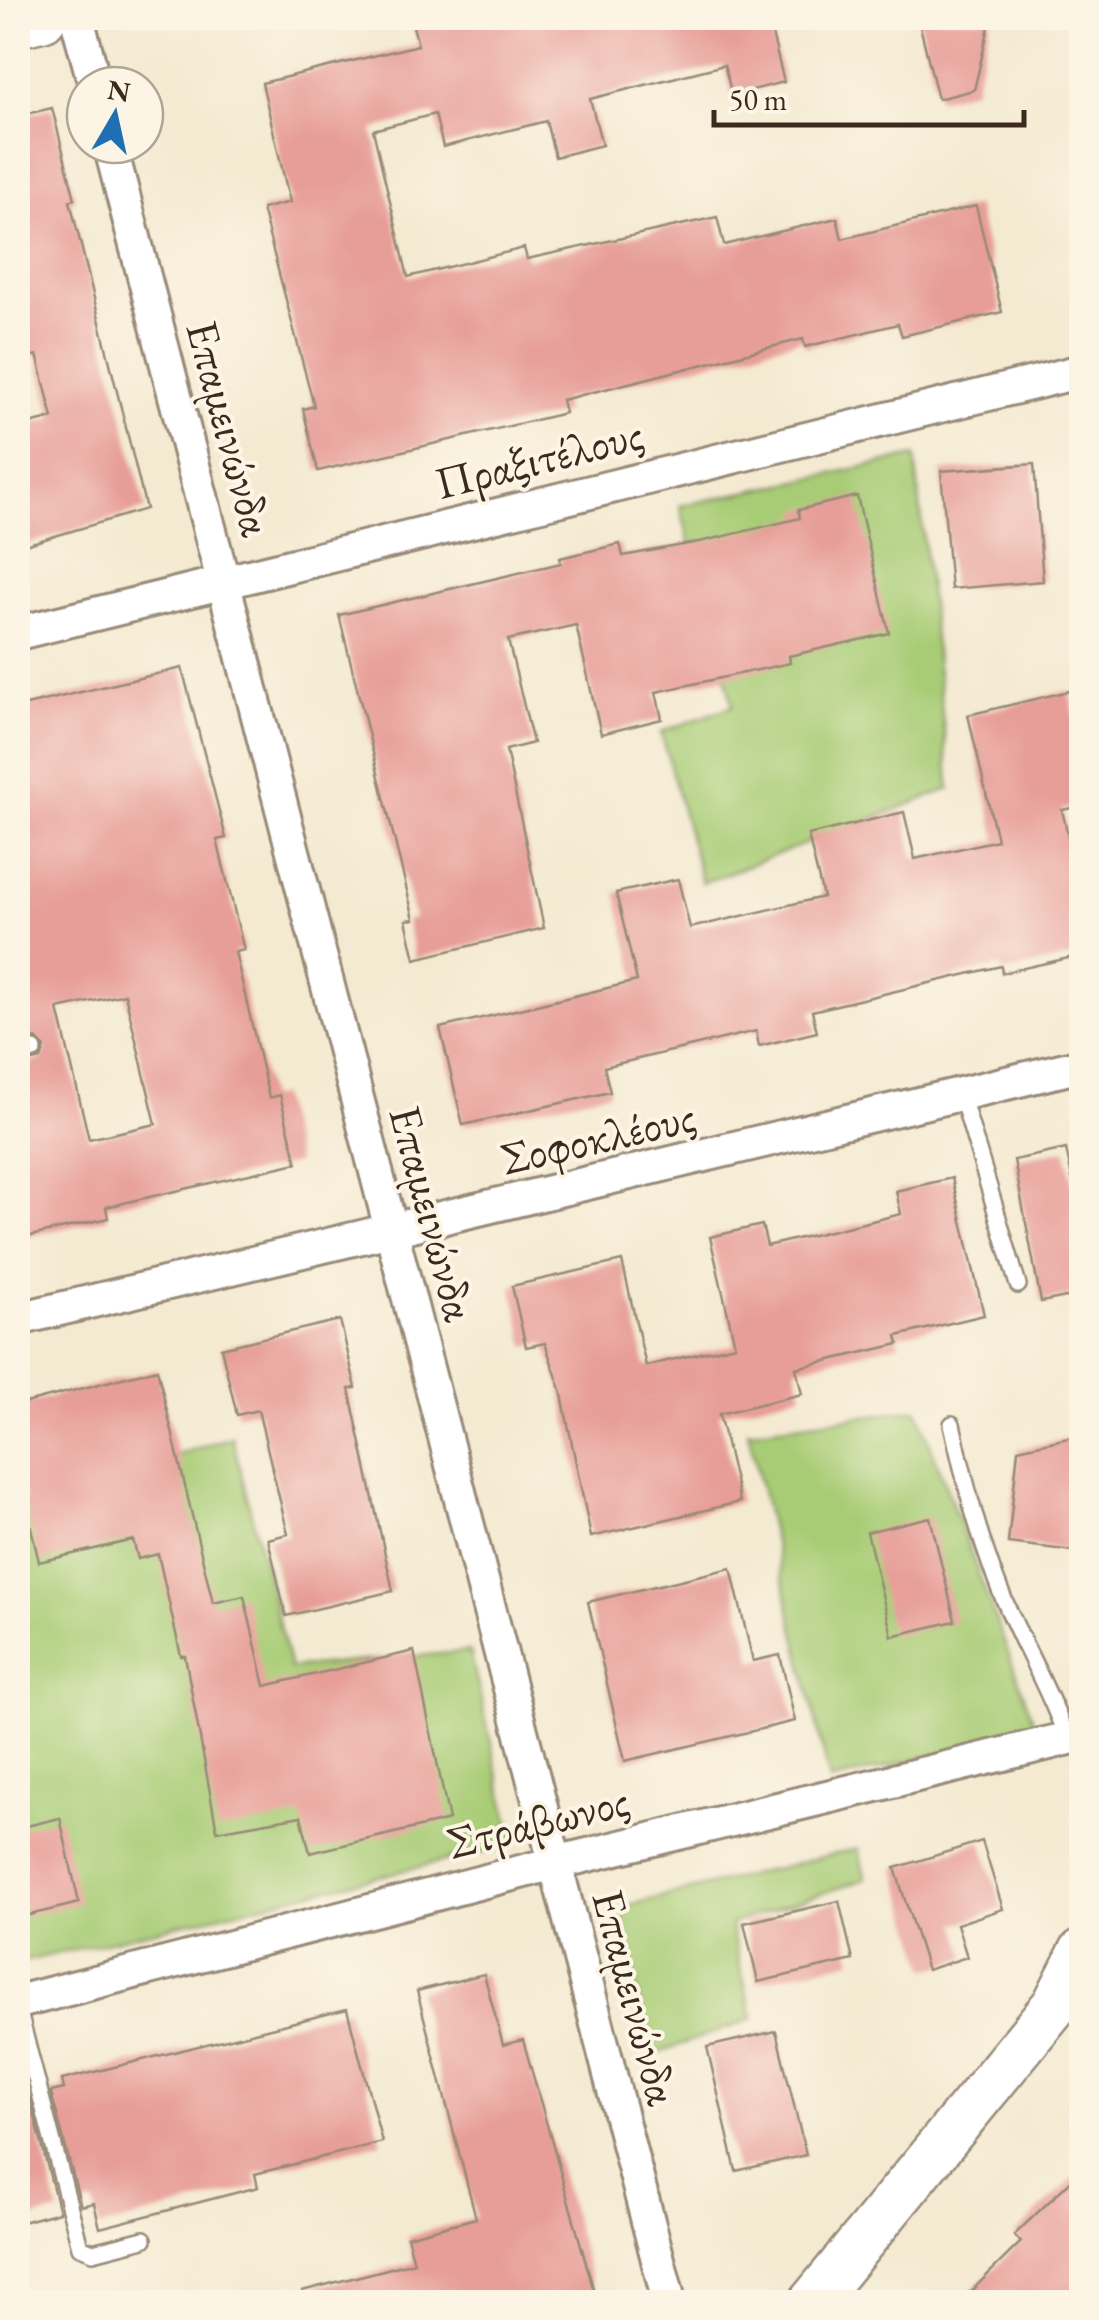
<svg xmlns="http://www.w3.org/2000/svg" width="1099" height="2320" font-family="'EB Garamond',serif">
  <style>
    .green { fill: #a7cc75; stroke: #717b4a; stroke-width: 2.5 }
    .building { fill: #e79d98; fill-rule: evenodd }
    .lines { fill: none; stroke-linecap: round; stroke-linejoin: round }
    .lane-casing { stroke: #988a78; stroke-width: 20 }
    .street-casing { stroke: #988a78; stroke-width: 38 }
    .secondary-casing { stroke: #988a78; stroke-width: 50 }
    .lane { stroke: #fff; stroke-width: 15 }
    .street { stroke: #fff; stroke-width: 32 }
    .secondary { stroke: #fff; stroke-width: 45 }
    .labels { text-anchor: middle; stroke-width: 8; stroke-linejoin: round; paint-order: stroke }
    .street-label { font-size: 45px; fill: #3b2a1e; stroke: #fcf5e5 }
  </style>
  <rect width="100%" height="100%" fill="#fcf5e5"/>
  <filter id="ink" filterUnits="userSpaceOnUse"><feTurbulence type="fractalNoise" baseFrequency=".01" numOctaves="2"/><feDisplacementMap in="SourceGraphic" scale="20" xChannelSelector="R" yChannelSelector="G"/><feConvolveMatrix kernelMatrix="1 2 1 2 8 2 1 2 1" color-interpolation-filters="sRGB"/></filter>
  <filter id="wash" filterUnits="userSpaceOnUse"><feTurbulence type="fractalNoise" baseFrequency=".0048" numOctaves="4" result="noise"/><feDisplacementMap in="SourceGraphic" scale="40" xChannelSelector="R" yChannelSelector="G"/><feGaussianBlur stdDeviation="2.25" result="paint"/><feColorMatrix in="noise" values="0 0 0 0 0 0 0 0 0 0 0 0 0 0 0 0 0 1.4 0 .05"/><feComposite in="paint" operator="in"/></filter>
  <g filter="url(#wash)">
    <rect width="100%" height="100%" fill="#f4ead2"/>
    <g class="green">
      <polygon points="915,456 950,789 702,883 661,732 733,706 680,506"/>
      <polygon points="917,1409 1037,1730 830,1781 748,1431"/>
      <polygon points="232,1437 290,1668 470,1651 514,1844 18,1963 18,1505"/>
      <polygon points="858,1848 866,1879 730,1924 753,2019 651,2055 622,1920 625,1906"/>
    </g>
    <g id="blocks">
      <g class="building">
        <polygon points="445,18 768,18 784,82 732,95 724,65 590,99 602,145 555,157 546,121 443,147 435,114 373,130 408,277 524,248 527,259 717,217 724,245 837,218 842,239 976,206 1002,312 902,336 898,324 805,347 803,339 562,400 565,413 318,471 303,409 314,406 262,209 290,202 262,83 418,45 413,26"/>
        <polygon points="918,18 991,18 974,90 938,99"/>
        <polygon points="52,108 75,199 70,201 146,509 18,547 18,427 53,418 37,355 18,360 18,116"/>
        <polygon points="1034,464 1043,581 951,589 941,471"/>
        <polygon points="857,496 889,633 789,656 790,663 656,692 662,719 601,734 576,625 508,640 533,743 506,750 544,928 415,959 406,920 414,919 339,615 561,563 560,558 620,544 623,556 704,541 800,518 798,510"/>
        <path d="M182,668L226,838L217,840L244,950L235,952L269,1098L280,1095L297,1163L106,1207L108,1218L18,1239V1065L41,1059L45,1048L36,1039L18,1043V707ZM125,994L156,1124L89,1139L58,1009Z"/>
        <polygon points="1069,691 1082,745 1082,806 1062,810 1082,896 1082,955 1002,973 1001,966 812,1011 817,1032 759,1046 756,1031 604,1067 610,1092 463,1125 440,1028 637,981 616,893 678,879 690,928 823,897 808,835 904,812 915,859 997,840 968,715"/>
        <polygon points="1066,1149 1074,1187 1082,1185 1082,1294 1041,1302 1014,1160"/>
        <polygon points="952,1178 984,1315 897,1336 899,1344 796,1368 802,1394 719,1414 740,1502 591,1537 561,1390 545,1343 526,1347 512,1286 622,1261 646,1366 735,1345 710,1237 762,1225 767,1246 901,1214 896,1191"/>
        <polygon points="340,1320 356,1388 349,1389 393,1591 286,1616 268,1539 288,1534 258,1410 237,1415 221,1348"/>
        <polygon points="157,1369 213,1603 244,1596 265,1686 414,1651 449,1820 310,1853 301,1816 217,1831 185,1656 181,1656 158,1554 138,1559 133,1540 39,1562 18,1472 18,1405"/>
        <polygon points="1082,1435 1082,1552 1008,1543 1018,1449"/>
        <polygon points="930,1517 955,1621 892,1636 867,1532"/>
        <polygon points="731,1568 753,1661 780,1655 795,1721 625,1761 588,1602"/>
        <polygon points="60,1818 79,1903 25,1916 18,1884 18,1828"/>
        <polygon points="982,1841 1003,1909 957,1924 967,1957 927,1970 895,1868"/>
        <polygon points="839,1901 853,1960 758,1982 744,1923"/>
        <polygon points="484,1974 503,2045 523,2040 597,2302 304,2302 302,2291 414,2262 407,2236 476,2218 417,1991"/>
        <polygon points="347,2009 382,2142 255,2174 258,2187 100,2228 94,2203 81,2206 51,2092 64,2089 62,2080"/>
        <polygon points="776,2031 806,2155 736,2171 707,2047"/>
        <polygon points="30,2098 59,2212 18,2223 18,2101"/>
        <polygon points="1082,2170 1082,2291 1068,2302 960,2302 1021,2242 1014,2235"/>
      </g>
    </g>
  </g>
  <g filter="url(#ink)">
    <use href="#blocks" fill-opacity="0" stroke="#988a78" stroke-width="2.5"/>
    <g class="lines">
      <g class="lane-casing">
        <g id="lane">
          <polyline points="18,1054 34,1050"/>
          <polyline points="962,1097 1018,1285"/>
          <path d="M952,1424C966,1487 982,1552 1009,1611C1028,1654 1051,1694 1067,1739"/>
          <polyline points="18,2009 80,2247 93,2252 144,2239"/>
        </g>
      </g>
      <g class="street-casing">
        <g id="street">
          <polyline points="77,18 95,85"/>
          <polyline points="110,145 669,2302"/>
          <polyline points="18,633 1082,371"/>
          <polyline points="18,1319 1082,1065"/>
          <polyline points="18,2002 555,1863 1082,1735"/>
        </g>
      </g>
      <g class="secondary-casing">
        <g id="secondary">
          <polyline points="18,24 43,18"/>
          <polyline points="812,2302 1055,2005 1082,1952"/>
        </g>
      </g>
      <use href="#lane" class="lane"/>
      <use href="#street" class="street"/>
      <use href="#secondary" class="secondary"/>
    </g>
  </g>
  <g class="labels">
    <g class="street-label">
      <text transform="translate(230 428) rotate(75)" y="16">Επαμεινώνδα</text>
      <text transform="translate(539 458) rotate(-14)" y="16">Πραξιτέλους</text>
      <text transform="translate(598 1137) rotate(-13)" y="16">Σοφοκλέους</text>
      <text transform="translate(433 1213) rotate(75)" y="16">Επαμεινώνδα</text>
      <text transform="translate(538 1821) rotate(-14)" y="16">Στράβωνος</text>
      <text transform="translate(636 1997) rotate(75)" y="16">Επαμεινώνδα</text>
    </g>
  </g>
  <rect width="1099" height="2320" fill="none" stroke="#fcf5e5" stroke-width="60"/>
  <g transform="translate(115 115) rotate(9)"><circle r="48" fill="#fcf5e5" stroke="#afa495" stroke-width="2.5"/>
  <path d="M0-8L18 38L0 25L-18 38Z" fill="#1f6fb2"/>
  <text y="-15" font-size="28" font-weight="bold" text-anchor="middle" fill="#3b2a1e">N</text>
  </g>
  <path d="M714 110v15h310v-15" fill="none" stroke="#3b2a1e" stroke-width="5"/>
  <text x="729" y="110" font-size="30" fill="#3b2a1e" stroke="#fcf5e5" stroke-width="8" paint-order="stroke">50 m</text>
</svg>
